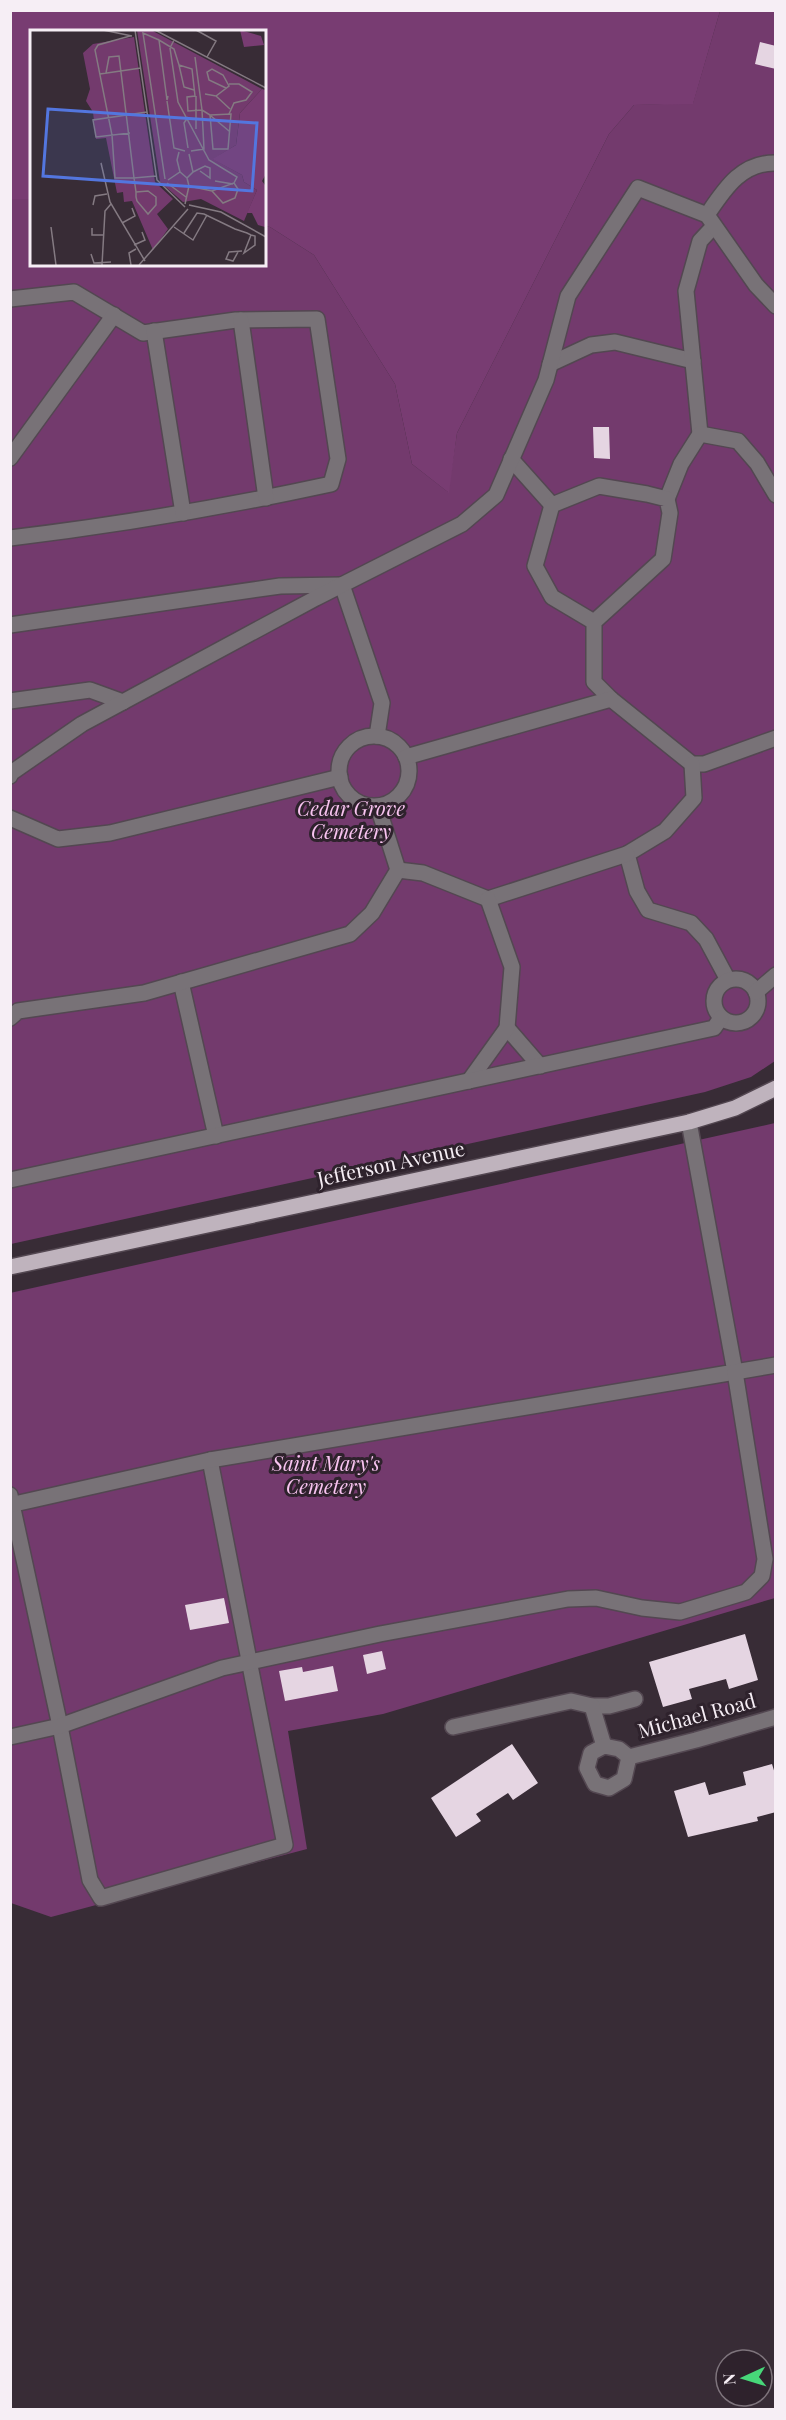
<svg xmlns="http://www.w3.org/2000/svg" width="786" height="2420" font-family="'Playfair Display',serif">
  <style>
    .green { fill: #733a6d }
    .forest { fill: #783c72 }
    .building { fill: #e5d5e2 }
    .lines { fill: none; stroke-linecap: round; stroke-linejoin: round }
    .minor-casing { stroke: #534751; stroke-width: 18 }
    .major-casing { stroke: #534751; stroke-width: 18 }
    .minor { stroke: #787277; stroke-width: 15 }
    .major { stroke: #bfb3bd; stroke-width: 15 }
    .labels { text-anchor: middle; stroke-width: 6; stroke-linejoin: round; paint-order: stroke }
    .park-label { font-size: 20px; font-style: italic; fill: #f9c4f1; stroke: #2e222c }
    .street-label { font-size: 20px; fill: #f6eef5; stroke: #2e222c }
    .inset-road { fill: none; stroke: #847a82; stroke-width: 1.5 }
    .view { fill: #5376df; fill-opacity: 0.15; stroke: #5376df; stroke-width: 3 }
    .inset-edge { fill: none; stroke: #f6eef5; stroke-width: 3 }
  </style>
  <rect width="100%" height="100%" fill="#382c36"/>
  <g class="green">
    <polygon points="720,11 775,11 775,1061 751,1077 705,1092 11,1244 10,199 31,199 32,264 264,264 264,226 270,227 314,255 395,384 412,464 448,492 457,433 609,134 634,105 693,103"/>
    <polygon points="775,1123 775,1598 383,1714 288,1731 307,1849 51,1917 11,1903 10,1293"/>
  </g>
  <polygon class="forest" points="10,11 11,10 720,11 693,104 634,105 609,134 457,433 449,493 412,464 395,384 314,255 270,227 264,226 264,32 32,32 31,199 11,199"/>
  <g class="building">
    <polygon points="760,42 776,46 776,69 755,64"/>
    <polygon points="593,427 609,427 610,459 594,458"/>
    <polygon points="224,1598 229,1623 190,1630 185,1605"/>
    <polygon points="745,1634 758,1680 729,1689 726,1679 689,1689 692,1699 663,1707 649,1662"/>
    <polygon points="382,1651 386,1669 367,1674 363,1655"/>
    <polygon points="333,1666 338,1691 285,1701 279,1671 302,1667 303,1672"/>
    <polygon points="512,1744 538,1783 513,1800 508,1793 476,1814 481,1821 456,1837 431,1798"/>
    <polygon points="772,1764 776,1777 776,1812 757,1817 758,1821 688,1837 674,1791 705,1782 709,1795 746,1785 743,1772"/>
  </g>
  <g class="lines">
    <g class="minor-casing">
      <g id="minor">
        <path d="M707,215C724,190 741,162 776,163"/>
        <path d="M10,299L74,292L143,333L236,320L317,319L338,459L331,484C225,507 118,525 10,538"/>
        <polyline points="241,320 266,498"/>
        <polyline points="154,331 183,513"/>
        <polyline points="550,364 591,345 615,342 693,361"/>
        <polyline points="700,434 686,291 700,241 714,226"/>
        <polyline points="10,458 114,315"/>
        <polyline points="511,459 552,505"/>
        <polyline points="667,499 681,464 700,434 738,441 757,463 776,495"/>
        <polyline points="594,622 663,559 670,513 667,499 647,494 599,486 552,505 535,566 552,597 594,622 594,682 611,699"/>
        <polyline points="10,625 280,586 342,585 382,703 377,736"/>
        <polyline points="10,701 90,690 123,702"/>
        <circle cx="374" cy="771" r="35"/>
        <polyline points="406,757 611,699 692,764 704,764 776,738"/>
        <polyline points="692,764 694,798 665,831 627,854 637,891 648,910 691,923 706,939 728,980"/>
        <polyline points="10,776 11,773 82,724 316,598 462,524 496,495 546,380 568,296 638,188 707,215 756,285 776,306"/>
        <polyline points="10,818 58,839 110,833 340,777"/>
        <polyline points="398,870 423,873 488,899 627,854"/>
        <circle cx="736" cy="1001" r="22"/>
        <polyline points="181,982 216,1136"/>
        <polyline points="756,992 776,975"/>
        <polyline points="10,1018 18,1011 144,993 350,934 372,913 398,870 378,807"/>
        <polyline points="507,1028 540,1066"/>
        <polyline points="469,1081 507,1028 512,967 488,899"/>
        <polyline points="10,1180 714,1028 721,1018"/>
        <polyline points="10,1495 60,1726 90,1880 101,1898 285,1845 210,1460"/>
        <polyline points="10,1505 210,1460 735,1372 689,1122"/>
        <polyline points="592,1706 609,1706 635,1699"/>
        <polyline points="453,1727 571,1701 592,1706 604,1746"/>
        <polyline points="10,1737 60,1726 222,1668 380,1634 568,1599 596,1598 642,1608 680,1612 746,1592 762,1576 765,1559 735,1372 776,1365"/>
        <polyline points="629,1757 624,1779 609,1788 595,1784 587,1768 591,1753 604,1746 619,1749 629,1757 696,1740 776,1717"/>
      </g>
    </g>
    <g class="major-casing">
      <polyline id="major" points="10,1267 689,1122 735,1108 776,1088"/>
    </g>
    <use href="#minor" class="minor"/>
    <use href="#major" class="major"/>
  </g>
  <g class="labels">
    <g class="park-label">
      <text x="351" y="816">Cedar Grove<tspan x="351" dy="23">Cemetery</tspan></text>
      <text x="326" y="1471">Saint Mary's<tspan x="326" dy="23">Cemetery</tspan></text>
    </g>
    <g class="street-label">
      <text transform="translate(391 1164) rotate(-12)" y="7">Jefferson Avenue</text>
      <text transform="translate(697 1716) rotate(-15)" y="7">Michael Road</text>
    </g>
  </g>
  <g transform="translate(30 30)">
    <rect width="236" height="236" fill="#382c36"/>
    <path d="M107,0H121L232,59L210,83L206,115L183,129L212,145L214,152L227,160L214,191L171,169L153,172L130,152ZM104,7L125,152L143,169L127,184L138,199L123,220L102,171L94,172L93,162L87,163L76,108L66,109L63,82L56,71L60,59L53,23L63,14Z" fill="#733a6d"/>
    <path d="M210,0L231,6L234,15L214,17ZM232,59L235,60L236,144L232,151L235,155V197L228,195L222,183H217L227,160L214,152L212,145L182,129L206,115L210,83Z" fill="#783c72"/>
    <path class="inset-road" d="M73,0L102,6M105,0L127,150L155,177M125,0L236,58M166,0L186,11L177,27M100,6L68,15L65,20L82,105L85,148H104L106,162V167L107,171L118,184L126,175V167L118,161L106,162M129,10L113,3L135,149M144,10L140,18L148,72L179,130L207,147L204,153L182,161L159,156L157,148L163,142L159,124M149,35L154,57L164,60M76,43L79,27L89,26L104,148L126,146M70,44L111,38M175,64L186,66L199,56L193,45L182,39L177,42L179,50L196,58M138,66L137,70L129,10L144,19L149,35L162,39L165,66L157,67L158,81L172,80L165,27M166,66V99M186,66L200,79M137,71L144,118L155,121M199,84L204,73L216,70L222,62L209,54H199M181,86L199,101M158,87L154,93L158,118M100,103L66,107L63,90L117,82M161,121L174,119L172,80L180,85L183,119H198L201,84L180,85M149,122L147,130L150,142M72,137L71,133L80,172L115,231M163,142L175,136L180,138V148L170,141M138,150L150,142L157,148M185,151L203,154M137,153L156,167M182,161L193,173L205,168L208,159L204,153M155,174L159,156M63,175L65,166L77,164M159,175L191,182L236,207M92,193L105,186L102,178M21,197L26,235M144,197L163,210L177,185M62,198V205H74M154,203L167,183L174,184L205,199L217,203L221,205L225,206V215L214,223L221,205M104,215L115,210L112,202M208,222L203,231L196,229L199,222L212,221M61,224L64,233L81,232M72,235L75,181L81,174M101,235L99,223L106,219M109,235L158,179"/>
    <path class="view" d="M18,79L227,93L222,161L13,146Z"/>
    <rect width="236" height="236" class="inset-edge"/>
  </g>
  <rect width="786" height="2420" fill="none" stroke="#f6eef5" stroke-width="24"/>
  <g transform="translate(744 2378) rotate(266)"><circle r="28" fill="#2e222c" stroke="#7e747c" stroke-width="1.5"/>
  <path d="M0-4.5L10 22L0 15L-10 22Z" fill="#47d779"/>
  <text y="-9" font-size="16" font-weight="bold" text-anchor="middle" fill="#f6eef5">N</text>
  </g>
</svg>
